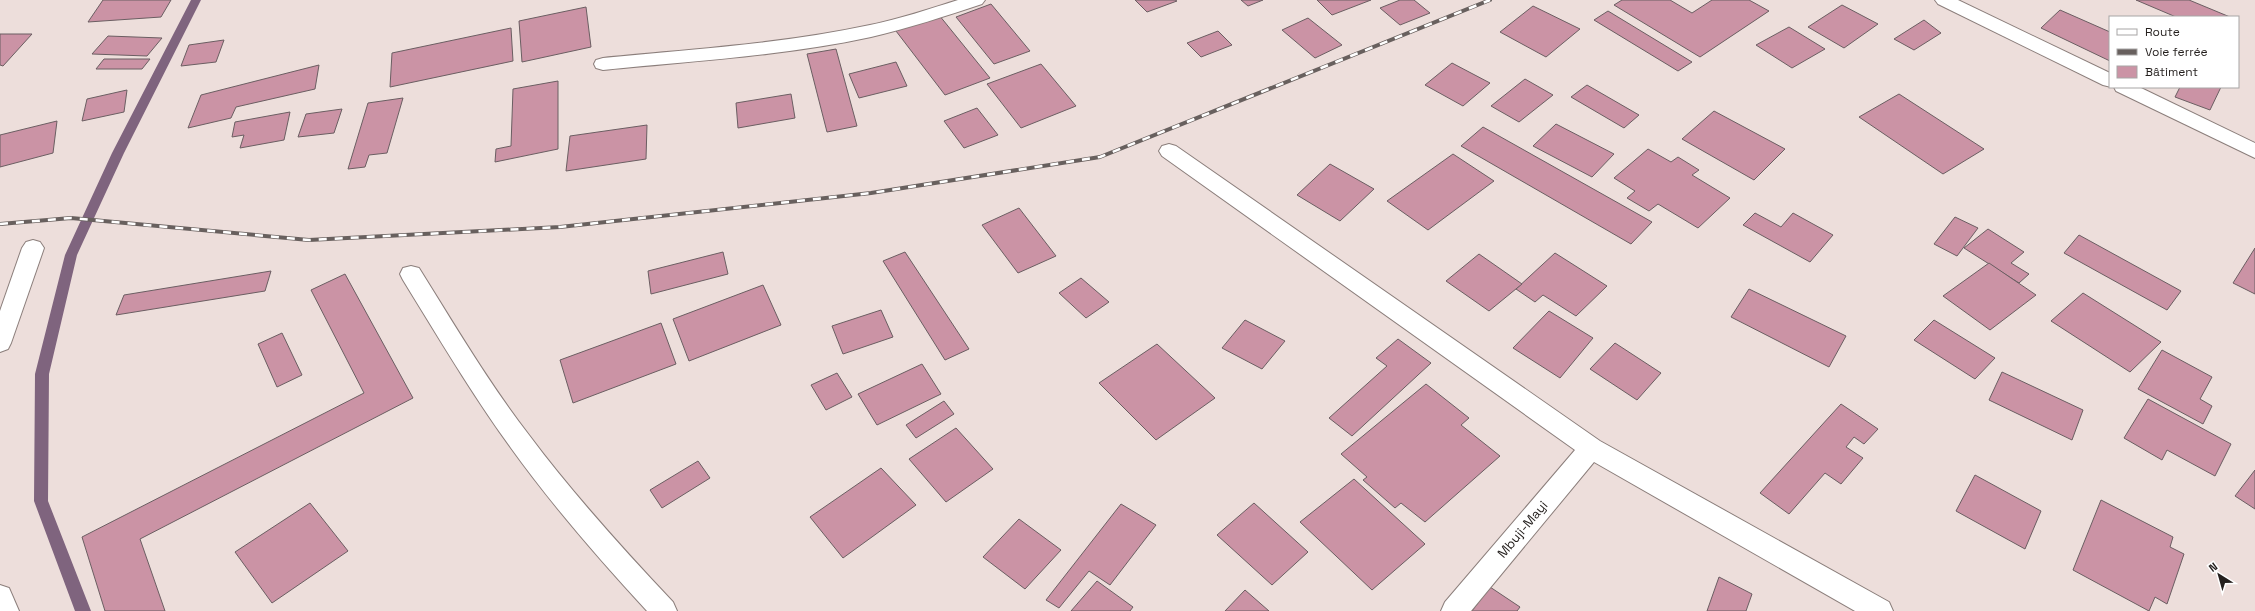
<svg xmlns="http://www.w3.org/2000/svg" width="2255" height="611" font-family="'Space Grotesk',sans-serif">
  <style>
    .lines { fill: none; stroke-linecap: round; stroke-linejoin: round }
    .stream { fill: #7f647e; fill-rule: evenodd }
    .building { fill: #cb93a5; stroke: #6b5e62 }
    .street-casing { stroke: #8b7e7b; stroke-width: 2 }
    .street { fill: #fff; fill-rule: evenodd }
    .rail-casing { stroke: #68605e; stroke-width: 4 }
    .rail { stroke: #fff; stroke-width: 2.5; stroke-dasharray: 8; stroke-linecap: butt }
    .labels { text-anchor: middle; stroke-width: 3.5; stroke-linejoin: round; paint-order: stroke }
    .street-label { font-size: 13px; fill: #241f1d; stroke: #fff }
  </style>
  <rect width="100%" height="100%" fill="#eddedb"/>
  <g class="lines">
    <polygon class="stream" points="191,0 201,0 124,153 77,255 49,374 48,501 91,611 75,611 34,501 35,374 65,255 112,153"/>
  </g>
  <g class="building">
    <polygon points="103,0 171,0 161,17 88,22"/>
    <polygon points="1135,0 1175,0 1177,1 1147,12"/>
    <polygon points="1241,0 1263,0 1248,6"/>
    <polygon points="1317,0 1371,0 1332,15"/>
    <polygon points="1400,0 1414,0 1430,13 1400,25 1380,8"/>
    <polygon points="1622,0 1670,0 1692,13 1712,0 1749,0 1769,11 1700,57 1614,5"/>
    <polygon points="2136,0 2189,0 2230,17 2176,17"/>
    <polygon points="991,4 1030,51 994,64 956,17"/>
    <polygon points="1842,5 1878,24 1844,48 1808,27"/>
    <polygon points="1533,6 1580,29 1546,57 1500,32"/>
    <polygon points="586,7 591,47 522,62 519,21"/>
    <polygon points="2060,10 2110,32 2110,61 2041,28"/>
    <polygon points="1608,11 1692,62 1678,71 1594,20"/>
    <polygon points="939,15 990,78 945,95 896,31"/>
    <polygon points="1308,18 1342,45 1315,58 1282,30"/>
    <polygon points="1924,20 1941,33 1914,50 1894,39"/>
    <polygon points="1789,27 1825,49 1792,68 1756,45"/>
    <polygon points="511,28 513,61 390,87 392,53"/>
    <polygon points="1218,31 1232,45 1201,57 1187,43"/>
    <polygon points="0,34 32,34 3,66 0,65"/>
    <polygon points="108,36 162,38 147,56 92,54"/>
    <polygon points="224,40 216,62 181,66 189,45"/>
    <polygon points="836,49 857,126 827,132 807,54"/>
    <polygon points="104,59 150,59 142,69 96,69"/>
    <polygon points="896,62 907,86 859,98 849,74"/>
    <polygon points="1452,63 1490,83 1463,106 1425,85"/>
    <polygon points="1041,64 1076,106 1021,128 987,84"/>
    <polygon points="319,65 315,89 236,107 231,118 188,128 201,95"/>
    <polygon points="1525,79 1553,95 1519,122 1491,106"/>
    <polygon points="558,81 558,149 495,162 496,149 511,146 513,89"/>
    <polygon points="1587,85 1639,115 1624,128 1571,97"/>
    <polygon points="2180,87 2221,87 2210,110 2175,97"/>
    <polygon points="127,90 124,112 82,121 87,99"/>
    <polygon points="791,94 795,118 738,128 736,103"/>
    <polygon points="1899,94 1984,149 1943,174 1859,117"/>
    <polygon points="403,98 387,153 369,155 365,167 348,169 368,103"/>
    <polygon points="977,108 998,135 964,148 944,121"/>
    <polygon points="342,109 334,133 298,137 306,114"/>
    <polygon points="1714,111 1785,149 1754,180 1682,139"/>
    <polygon points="290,112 284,140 240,148 244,135 232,137 235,122"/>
    <polygon points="57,121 53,153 0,167 0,135"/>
    <polygon points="1556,124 1614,154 1592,177 1533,146"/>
    <polygon points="647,125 646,159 566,171 570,136"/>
    <polygon points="1483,127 1652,222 1631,244 1461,146"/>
    <polygon points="1648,149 1671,162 1678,157 1699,170 1692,175 1730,198 1698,228 1658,204 1649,211 1627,198 1635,191 1614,178"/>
    <polygon points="1453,154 1494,181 1428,230 1387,201"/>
    <polygon points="1330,164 1374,189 1340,221 1297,195"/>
    <polygon points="1019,208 1056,256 1018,273 982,225"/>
    <polygon points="1755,213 1781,227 1793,213 1833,235 1810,262 1743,225"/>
    <polygon points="1955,217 1978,228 1957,256 1934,244"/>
    <polygon points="1988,229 2024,252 2011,263 2029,274 2019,283 1964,248"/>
    <polygon points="2079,235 2181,291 2167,310 2064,253"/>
    <polygon points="2255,248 2255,294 2233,283"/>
    <polygon points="723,252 728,274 651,294 648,271"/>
    <polygon points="905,252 969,349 945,360 883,261"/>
    <polygon points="1555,253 1607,286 1576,316 1543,295 1535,302 1516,289"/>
    <polygon points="1479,254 1522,284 1489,311 1446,281"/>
    <polygon points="1989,263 2036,295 1990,330 1943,296"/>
    <polygon points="271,271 265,291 116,315 124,295"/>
    <polygon points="345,274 413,398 140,539 165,611 105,611 82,537 364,393 311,290"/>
    <polygon points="1081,278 1109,302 1086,318 1059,293"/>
    <polygon points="763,285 781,325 689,361 673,319"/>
    <polygon points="1749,289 1846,336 1829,367 1731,317"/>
    <polygon points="2083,293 2161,342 2130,372 2051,321"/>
    <polygon points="881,310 893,337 843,354 832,326"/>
    <polygon points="1549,311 1593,338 1560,378 1513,348"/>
    <polygon points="1245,320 1285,341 1262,369 1222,348"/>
    <polygon points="1934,320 1995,358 1975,379 1914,340"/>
    <polygon points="661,323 676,364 573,403 560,360"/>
    <polygon points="282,333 302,375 277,387 258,344"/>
    <polygon points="1398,339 1431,363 1352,436 1329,418 1387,366 1376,358"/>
    <polygon points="1615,343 1661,373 1637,400 1590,369"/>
    <polygon points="1157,344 1215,398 1156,440 1099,383"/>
    <polygon points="2162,350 2212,377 2200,399 2212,406 2203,424 2138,389"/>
    <polygon points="922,364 941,394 877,425 858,394"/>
    <polygon points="2002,372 2083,410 2072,440 1989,400"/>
    <polygon points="837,373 852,397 826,410 811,385"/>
    <polygon points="1426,384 1469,418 1461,425 1500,456 1425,522 1401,503 1395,508 1363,480 1367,477 1341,454"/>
    <polygon points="2148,399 2231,444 2215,476 2167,450 2162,460 2124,438"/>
    <polygon points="944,401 954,414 916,438 906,425"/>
    <polygon points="1841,404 1878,429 1864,444 1854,437 1846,447 1863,458 1841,484 1825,473 1789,514 1760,493"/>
    <polygon points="956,428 993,469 946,502 909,459"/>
    <polygon points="698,461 710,478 662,508 650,490"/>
    <polygon points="881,468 916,505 843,558 810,517"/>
    <polygon points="2255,470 2255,509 2235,496"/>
    <polygon points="1975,475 2041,511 2025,549 1956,511"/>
    <polygon points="1354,479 1425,544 1372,590 1300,522"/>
    <polygon points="2101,500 2173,537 2170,547 2184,554 2167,604 2155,597 2149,611 2073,570"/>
    <polygon points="310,503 348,551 272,603 235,552"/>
    <polygon points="1254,503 1308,552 1272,585 1217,535"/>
    <polygon points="1121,504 1156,525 1110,585 1089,571 1059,608 1046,600"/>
    <polygon points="1019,519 1061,550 1025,589 983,557"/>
    <polygon points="1719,577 1752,594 1746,611 1707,611"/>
    <polygon points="1097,581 1133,607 1130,611 1071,611"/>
    <polygon points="1490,587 1520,607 1517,611 1472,611"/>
    <polygon points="1245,590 1269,611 1225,611"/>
  </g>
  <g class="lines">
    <g class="street-casing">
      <g id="street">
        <path d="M958,0H985L982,4C946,16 909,28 871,37C784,56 692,61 603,70L596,68L594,64L596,60L603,58C692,49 782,44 870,25C900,19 929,9 958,0Z"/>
        <polygon points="1935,0 1958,0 2110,73 2111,87 2103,85 1938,4"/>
        <polygon points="2114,87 2139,87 2255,143 2255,158 2116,91"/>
        <polygon points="1169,144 1176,146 1600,441 1889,602 1893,611 1855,611 1594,462 1471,611 1441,611 1445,602 1575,450 1162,156 1159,151 1162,146"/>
        <polygon points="33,240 40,242 44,248 11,343 8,349 0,352 0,311 22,248 26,242"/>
        <path d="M411,266L419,268C454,324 488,382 529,435C573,494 623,549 673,602L677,611H647C599,559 552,505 511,448C472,394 438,337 403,280L400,274L403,268Z"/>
        <polygon points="0,585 9,588 19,611 0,611"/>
      </g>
    </g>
    <use href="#street" class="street"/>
    <g class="rail-casing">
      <polyline id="rail" points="0,224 71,218 309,240 560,227 871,193 1100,157 1490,0"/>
    </g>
    <use href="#rail" class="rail"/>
  </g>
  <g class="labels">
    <g class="street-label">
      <text transform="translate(1522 529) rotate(-50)" y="5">Mbuji-Mayi</text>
    </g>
  </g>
  <rect x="2109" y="16" width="130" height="72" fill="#ffffff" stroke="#a7a5a5"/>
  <rect x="2117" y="29" width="20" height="6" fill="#ffffff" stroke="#a7a5a5"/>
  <text x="2145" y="36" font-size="12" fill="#241f1d">Route</text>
  <rect x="2117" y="49" width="20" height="6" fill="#68605e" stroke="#a7a5a5"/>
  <text x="2145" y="56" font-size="12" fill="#241f1d">Voie ferrée</text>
  <rect x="2117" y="66" width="20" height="12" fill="#cb93a5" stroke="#a7a5a5"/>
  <text x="2145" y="76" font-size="12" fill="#241f1d">Bâtiment</text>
  <g transform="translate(2219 575) rotate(323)" stroke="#ffffff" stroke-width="3" paint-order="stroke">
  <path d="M0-3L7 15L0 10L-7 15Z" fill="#241f1d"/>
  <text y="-6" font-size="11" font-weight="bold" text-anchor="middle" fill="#241f1d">N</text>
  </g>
</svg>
